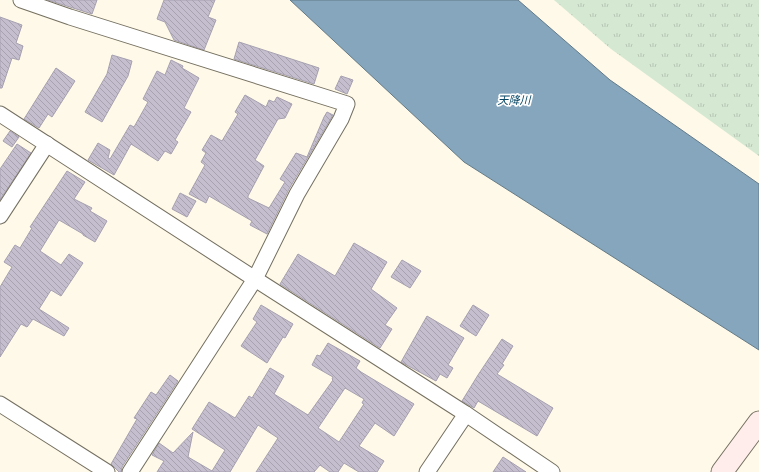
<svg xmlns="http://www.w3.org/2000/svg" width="759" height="472" font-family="'Golos Text','Noto Sans JP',sans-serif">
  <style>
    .park { fill: url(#park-tufts) }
    .water { fill: #85a6bc; stroke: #637a88 }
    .building { fill: url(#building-back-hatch); stroke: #a6a0b0; fill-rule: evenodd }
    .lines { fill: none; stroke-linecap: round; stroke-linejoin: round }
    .street-casing { stroke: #746f60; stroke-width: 17 }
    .secondary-casing { stroke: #746f60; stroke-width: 23 }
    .street { stroke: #fff; stroke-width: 15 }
    .secondary { stroke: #feedea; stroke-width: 21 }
    .labels { text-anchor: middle; stroke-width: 3.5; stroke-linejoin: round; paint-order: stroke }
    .water-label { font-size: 11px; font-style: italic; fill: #074665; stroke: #fff }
  </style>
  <defs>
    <pattern id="park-tufts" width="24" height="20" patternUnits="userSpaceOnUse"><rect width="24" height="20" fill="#d5e8d2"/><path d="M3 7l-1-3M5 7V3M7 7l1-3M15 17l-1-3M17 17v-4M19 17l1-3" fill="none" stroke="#b6c6b3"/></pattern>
    <pattern id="building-back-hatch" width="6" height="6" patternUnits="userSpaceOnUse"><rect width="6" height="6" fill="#c4bece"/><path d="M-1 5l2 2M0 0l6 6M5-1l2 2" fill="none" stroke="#a8a2b0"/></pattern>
  </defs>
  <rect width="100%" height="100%" fill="#fef9e8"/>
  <polygon class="park" points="554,0 759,0 759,156 611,49"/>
  <polygon class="water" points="290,0 518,0 610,80 759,184 759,350 464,162"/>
  <g class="building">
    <polygon points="48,0 97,0 92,14"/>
    <polygon points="164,0 215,0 208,17 216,20 204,50 174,40 165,22 157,19"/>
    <polygon points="0,17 22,25 16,43 23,46 19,60 12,58 2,88 0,88"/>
    <polygon points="239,42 319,68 314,84 234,59"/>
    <polygon points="112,55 132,61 128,76 102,122 85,112 107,74"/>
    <polygon points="171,60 183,66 182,68 199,78 184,108 191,112 175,140 178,142 171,154 165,151 158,161 131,144 114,175 88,160 98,143 110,150 108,158 110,159 130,125 134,127 148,102 143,99 157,71 165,75"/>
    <polygon points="56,68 75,81 52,117 48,114 39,128 24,119"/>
    <polygon points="341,76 353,80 347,94 335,89"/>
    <polygon points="245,95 266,107 269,100 274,102 277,97 292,104 285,118 278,119 255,160 264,166 248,196 248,198 269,208 285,182 280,179 296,153 307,157 324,117 327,112 333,115 289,189 267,234 250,225 252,221 209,196 206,203 189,194 205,165 201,162 206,153 202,150 211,135 222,141 238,114 235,112"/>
    <polygon points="10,131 19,137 12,147 3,141"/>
    <polygon points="17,144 31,153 0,200 0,169"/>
    <polygon points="67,171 85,182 74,199 92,208 90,211 107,221 95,242 83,235 83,234 59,220 40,251 61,265 69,254 83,263 61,296 51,290 39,309 69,328 64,336 33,319 27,327 21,324 0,357 0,287 12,267 4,262 15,245 20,248 32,228 30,227"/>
    <polygon points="180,193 196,201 187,217 172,209"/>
    <polygon points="354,243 387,262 371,289 397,308 385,325 392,329 380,348 280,284 298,254 335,276"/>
    <polygon points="402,260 421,271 410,288 391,277"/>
    <polygon points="261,305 293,324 285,338 283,337 267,363 241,346 257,322 253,319"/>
    <polygon points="473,305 489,315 476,336 460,326"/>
    <polygon points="427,316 464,338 448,365 453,368 447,378 440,374 436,381 401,362"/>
    <polygon points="502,339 513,346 502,364 504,365 497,374 553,408 537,436 478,401 474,408 462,401 478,375"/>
    <path d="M328,343L360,361L356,368L361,372L414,404L394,436L375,423L359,446L384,461L377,472H359L344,463L338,472H330L320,465L314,472H256L278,438L258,425L230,472H157L164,461L152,455L159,443L173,453L193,432L188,457L212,471L225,450L192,429L209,402L235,418L249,396L252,398L270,368L284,376L274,394L308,415L333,380L332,379L333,377L312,365L317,355L320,356ZM345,388L364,399L362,403L364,404L339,442L318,428Z"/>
    <polygon points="170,375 178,381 122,467 121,472 119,472 111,464 137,419 134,418 151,392 156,395"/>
    <polygon points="503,457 526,472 493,472"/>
  </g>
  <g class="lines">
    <g class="street-casing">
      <g id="street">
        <polyline points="21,0 70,17 347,104 341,119 297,194 255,279 130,472"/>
        <polyline points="0,114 255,279 466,414 552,472"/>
        <polyline points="0,216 47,144"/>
        <polyline points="0,404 107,472"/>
        <polyline points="427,472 466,414"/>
      </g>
    </g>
    <g class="secondary-casing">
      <polyline id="secondary" points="722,472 759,422"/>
    </g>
    <use href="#street" class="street"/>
    <use href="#secondary" class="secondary"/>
  </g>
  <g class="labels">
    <g class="water-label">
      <text x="514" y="104">天降川</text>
    </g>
  </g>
</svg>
